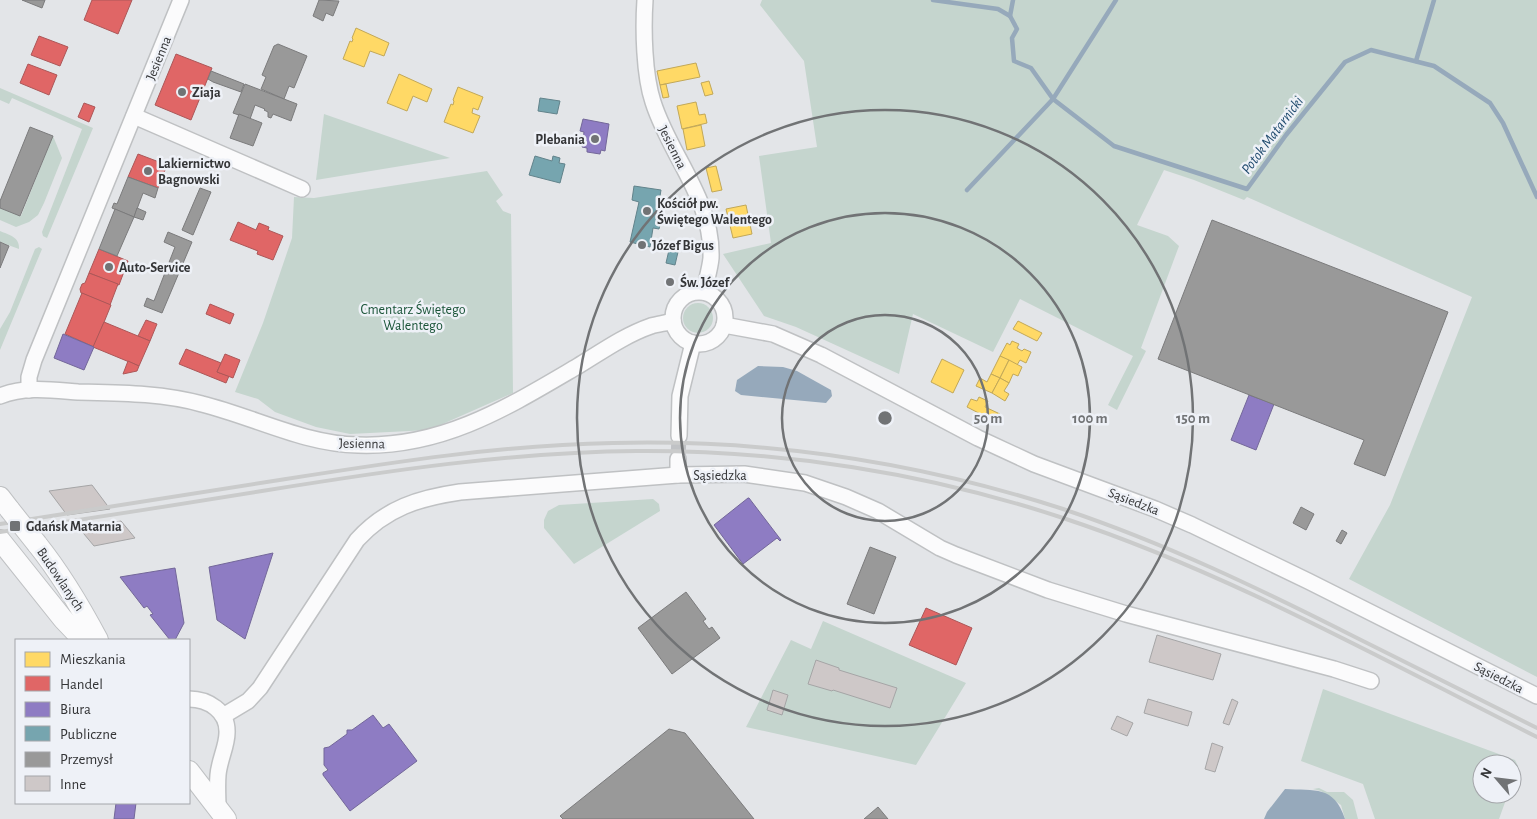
<svg xmlns="http://www.w3.org/2000/svg" width="1537" height="819" font-family="'Alegreya Sans',sans-serif">
  <style>
    .green { fill: #c5d5ce }
    .water { fill: #96a9bb }
    .homes { fill: #ffd966; stroke: #c2a858 }
    .shops { fill: #e06666; stroke: #ac5758 }
    .offices { fill: #8e7cc3; stroke: #736799 }
    .public { fill: #76a5af; stroke: #62838b }
    .industry { fill: #999; stroke: #7b7b7c }
    .lines { fill: none; stroke-linecap: round; stroke-linejoin: round }
    .stream { stroke: #96a9bb; stroke-width: 4.5 }
    .building { fill: #cec8c8; stroke: #a5a5a6 }
    .minor-tunnel { stroke: #c0c2c5; stroke-width: 15; stroke-dasharray: 15 8; stroke-linecap: butt }
    .minor-casing { stroke: #bfc1c3; stroke-width: 18 }
    .secondary-casing { stroke: #bfc1c3; stroke-width: 22 }
    .minor { stroke: #fbfbfc; stroke-width: 15 }
    .secondary { stroke: #fbfbfc; stroke-width: 20 }
    .rail { stroke: #cacbcb; stroke-width: 4 }
    .secondary-bridge-casing { stroke: #bfc1c3; stroke-width: 22; stroke-linecap: butt }
    .secondary-bridge { stroke: #fbfbfc; stroke-width: 20 }
    .ring { fill: none; stroke: #717375; stroke-width: 2.5 }
    .poi-dot { fill: #717375; stroke: #eef1f7; stroke-width: 2 }
    .labels { text-anchor: middle; stroke-width: 5; stroke-linejoin: round; paint-order: stroke }
    .street-label { font-size: 14px; fill: #343537; stroke: #eef1f7 }
    .poi-label { font-size: 14px; font-weight: bold; fill: #343537; stroke: #eef1f7; text-anchor: start }
    .park-label { font-size: 14px; fill: #1a5438; stroke: #eef1f7 }
    .water-label { font-size: 15px; font-style: italic; fill: #1f4a6e; stroke: #eef1f7 }
    .centre { fill: #717375; stroke: #eef1f7; stroke-width: 2.5 }
    .ring-label { font-size: 15px; text-anchor: middle; font-weight: bold; fill: #717375; stroke: #eef1f7; stroke-width: 5; stroke-linejoin: round; paint-order: stroke }
  </style>
  <rect width="100%" height="100%" fill="#e3e5e8"/>
  <g class="green">
    <polygon points="762,0 1537,0 1537,677 1349,579 1390,505 1472,297 1247,197 1244,200 1194,180 1164,170 1137,225 1168,236 1179,246 1141,348 1146,351 1117,410 1108,405 1133,356 1020,299 993,352 913,314 899,374 796,327 764,316 723,254 771,243 759,156 817,147 804,61 760,5"/>
    <polygon points="0,88 93,128 47,238 43,236 42,232 82,129 12,98 9,104 0,100"/>
    <polygon points="324,114 450,158 316,180"/>
    <polygon points="53,136 62,158 44,203 38,215 29,222 16,227 0,220 0,208 21,216"/>
    <polygon points="487,171 503,195 496,201 503,211 511,214 513,393 429,430 350,434 316,427 275,412 258,399 235,392 263,323 292,238 294,197 314,198"/>
    <path d="M0,231C9,235 20,237 19,249L0,242Z"/>
    <polygon points="39,247 42,249 0,350 0,329 10,312 35,249"/>
    <circle cx="698" cy="318" r="15"/>
    <polygon points="653,499 659,504 660,511 574,564 544,528 544,520 548,511 559,505"/>
    <polygon points="823,621 966,683 916,765 746,727 791,640 811,649"/>
    <polygon points="1323,689 1515,760 1518,766 1512,783 1512,764 1482,764 1482,794 1508,794 1499,819 1375,819 1363,784 1301,761"/>
    <polygon points="1319,788 1327,792 1344,792 1353,800 1358,819 1345,819 1341,805 1321,791 1313,789"/>
  </g>
  <g class="water">
    <polygon points="758,366 783,367 797,371 831,390 832,396 826,403 741,395 735,391 737,380"/>
    <path d="M1285,789C1315,791 1334,785 1345,819H1264L1267,812Z"/>
  </g>
  <g class="homes">
    <polygon points="356,28 389,43 384,56 370,51 364,67 343,59 350,41 352,42 353,39 352,38"/>
    <polygon points="696,63 700,77 660,85 657,71"/>
    <polygon points="399,74 432,89 427,102 413,96 407,111 387,103"/>
    <polygon points="709,81 713,94 705,96 701,83"/>
    <polygon points="666,84 669,97 663,98 660,85"/>
    <polygon points="458,87 483,97 478,110 473,108 472,113 480,116 473,133 444,122 451,104 453,105 454,101 453,100"/>
    <polygon points="696,102 699,115 705,114 707,123 682,129 677,106"/>
    <polygon points="701,125 705,146 687,150 683,129"/>
    <polygon points="716,166 722,190 712,192 706,168"/>
    <polygon points="746,205 752,234 733,238 726,209"/>
    <polygon points="1018,321 1042,333 1037,341 1013,329"/>
    <polygon points="1012,341 1019,344 1017,348 1022,351 1024,349 1031,352 1026,363 1020,360 1017,365 1000,356 1007,343 1010,345"/>
    <polygon points="1000,356 1009,360 1000,378 991,374"/>
    <polygon points="942,359 964,370 953,393 931,382"/>
    <polygon points="1009,360 1022,367 1018,376 1013,374 1009,383 1000,378"/>
    <polygon points="991,374 1000,378 992,393 976,386 980,378 987,382"/>
    <polygon points="1000,378 1009,383 1004,391 1009,394 1005,401 992,393"/>
    <polygon points="979,397 988,401 985,407 1000,414 996,422 967,407 971,399 977,401"/>
  </g>
  <g class="shops">
    <polygon points="92,0 132,0 118,34 84,20"/>
    <polygon points="39,36 68,47 60,66 31,55"/>
    <polygon points="176,54 212,68 191,120 155,105"/>
    <polygon points="28,64 57,75 49,95 20,83"/>
    <polygon points="84,103 95,107 89,122 78,117"/>
    <polygon points="138,154 167,165 158,188 128,177"/>
    <polygon points="238,222 256,230 259,223 269,227 268,230 283,236 273,260 257,254 258,251 230,240"/>
    <polygon points="99,249 128,261 119,285 89,273"/>
    <polygon points="89,273 118,284 110,305 81,293 80,289 82,284 85,283"/>
    <polygon points="82,293 111,305 94,347 65,334"/>
    <polygon points="210,304 234,314 230,324 206,314"/>
    <polygon points="146,320 157,324 150,341 138,336"/>
    <polygon points="104,322 150,341 139,366 93,347"/>
    <polygon points="186,349 221,363 217,372 229,376 226,383 179,364"/>
    <polygon points="225,354 240,360 233,378 217,372"/>
    <polygon points="128,361 139,366 137,371 123,374"/>
    <polygon points="926,608 972,628 956,665 909,645"/>
  </g>
  <g class="offices">
    <polygon points="583,119 609,124 605,151 601,150 600,154 587,152 587,148 582,147 584,132 580,131"/>
    <polygon points="63,334 94,347 84,370 54,358"/>
    <polygon points="1249,395 1274,404 1256,450 1231,440"/>
    <polygon points="748,498 749,498 781,540 780,541 777,538 743,564 714,525"/>
    <polygon points="273,553 245,639 217,620 209,567"/>
    <polygon points="175,568 184,623 175,640 170,640 150,615 153,614 147,606 144,608 120,577"/>
    <polygon points="373,715 383,728 389,724 417,761 350,811 323,775 323,773 328,770 324,765 324,748 329,747 347,734 347,730 352,730"/>
    <polygon points="116,803 136,803 134,819 114,819"/>
  </g>
  <g class="public">
    <polygon points="540,98 560,101 557,114 538,111"/>
    <polygon points="535,156 552,161 553,156 560,158 559,163 565,164 560,183 529,175"/>
    <polygon points="634,186 661,190 656,220 661,221 659,229 653,228 650,247 630,242 639,202 632,200"/>
    <polygon points="669,250 678,252 675,265 666,263"/>
  </g>
  <g class="industry">
    <polygon points="22,0 45,0 42,8"/>
    <polygon points="319,0 339,1 333,16 326,13 323,21 313,16"/>
    <polygon points="278,44 307,56 294,88 289,86 284,99 261,89 266,77 262,75 274,46"/>
    <polygon points="211,71 244,84 241,92 213,82 208,79"/>
    <polygon points="245,84 297,104 291,121 273,114 271,118 268,117 268,112 264,110 265,109 255,105 250,119 233,113"/>
    <polygon points="239,114 262,123 253,146 230,138"/>
    <polygon points="30,127 53,136 20,216 0,208 0,201"/>
    <polygon points="128,177 158,188 155,198 143,193 134,217 112,208 114,203 117,204"/>
    <polygon points="200,188 211,192 193,235 182,230"/>
    <polygon points="137,208 146,212 143,220 134,217"/>
    <polygon points="115,209 134,217 117,256 99,249"/>
    <polygon points="1212,220 1448,312 1385,476 1354,464 1364,440 1158,359"/>
    <polygon points="168,232 192,242 162,313 144,306 147,298 154,301 175,247 164,242"/>
    <polygon points="0,242 9,246 0,268"/>
    <polygon points="1301,507 1314,514 1306,530 1293,523"/>
    <polygon points="1342,530 1347,533 1341,544 1336,541"/>
    <polygon points="870,547 896,557 874,614 847,604"/>
    <polygon points="686,592 706,619 703,621 709,629 712,627 720,638 672,674 638,628"/>
    <polygon points="669,729 685,733 754,819 563,819 560,816"/>
    <polygon points="878,807 888,819 864,819"/>
  </g>
  <g class="lines">
    <g class="stream">
      <polyline points="933,0 998,9 1010,16 1017,29 1012,38 1014,61 1031,68 1053,99 1114,146 1247,189 1286,135 1345,62 1371,50 1434,66 1490,103 1503,123 1537,197"/>
      <polyline points="1010,16 1013,0"/>
      <polyline points="1416,61 1434,0"/>
      <polyline points="967,190 1053,99 1116,0"/>
    </g>
  </g>
  <g class="building">
    <polygon points="92,485 110,509 67,515 49,491"/>
    <polygon points="121,521 135,538 94,546 79,528"/>
    <polygon points="1157,635 1221,654 1213,680 1149,662"/>
    <polygon points="816,660 839,668 839,670 897,688 890,708 833,690 832,691 808,684"/>
    <polygon points="773,690 788,695 782,715 767,710"/>
    <polygon points="1148,699 1192,712 1188,726 1144,713"/>
    <polygon points="1232,699 1238,702 1229,725 1223,723"/>
    <polygon points="1117,716 1133,723 1127,736 1111,729"/>
    <polygon points="1212,743 1223,747 1215,772 1205,769"/>
  </g>
  <g class="lines">
    <polyline class="minor-tunnel" points="678,459 679,436"/>
    <g class="minor-casing">
      <g id="minor">
        <path d="M645,0C643,29 644,75 653,102C670,156 713,199 711,258C710,269 706,281 704,292"/>
        <polyline points="134,116 302,189"/>
        <circle cx="699" cy="318" r="26"/>
        <polyline points="724,325 773,334 821,355 978,438 1034,464 1155,509 1192,525 1308,581 1537,696"/>
        <polyline points="29,390 29,377 34,360 181,0"/>
        <path d="M0,396C25,386 52,390 78,392C120,393 162,393 202,404C254,417 304,444 358,445C443,448 508,407 578,366C601,352 625,335 651,326C658,324 666,323 673,321"/>
        <polyline points="679,436 680,396 693,343"/>
        <polyline points="678,475 678,459"/>
        <path d="M189,699C208,699 228,711 227,733C227,746 219,761 218,775C217,786 218,798 218,809"/>
        <path d="M223,716L248,701L260,688L357,540C386,508 419,498 460,492L678,475L744,474L805,483L846,497L878,511L940,548L956,555L1048,590L1126,614L1334,669L1371,681"/>
      </g>
    </g>
    <g class="secondary-casing">
      <g id="secondary">
        <polyline points="0,497 10,510"/>
        <polyline points="0,540 63,619 83,640"/>
        <path d="M37,544C61,574 80,606 98,640"/>
        <polyline points="189,771 226,819"/>
      </g>
    </g>
    <use href="#minor" class="minor"/>
    <use href="#secondary" class="secondary"/>
    <g class="rail">
      <path d="M0,524C95,509 190,495 286,479C394,462 503,445 613,443C765,439 918,462 1063,509C1165,543 1262,590 1357,638C1417,668 1477,698 1537,728"/>
      <path d="M0,532C87,519 175,505 262,491C386,471 511,452 637,451C781,450 927,473 1063,518C1227,572 1383,660 1537,737"/>
    </g>
    <g class="secondary-bridge-casing">
      <polyline id="secondary-bridge" points="10,510 37,544"/>
    </g>
    <use href="#secondary-bridge" class="secondary-bridge"/>
  </g>
  <g class="ring">
    <circle cx="885" cy="418" r="103"/>
    <circle cx="885" cy="418" r="205"/>
    <circle cx="885" cy="418" r="308"/>
  </g>
  <g class="poi-dot">
    <circle cx="182" cy="92" r="5"/>
    <circle cx="595" cy="139" r="5"/>
    <circle cx="148" cy="171" r="5"/>
    <circle cx="647" cy="211" r="5"/>
    <circle cx="642" cy="245" r="5"/>
    <circle cx="109" cy="267" r="5"/>
    <circle cx="670" cy="282" r="5"/>
    <rect x="9" y="520" width="12" height="12" rx="2.5"/>
  </g>
  <g class="labels">
    <g class="street-label">
      <text transform="translate(158 58) rotate(-68)" y="5">Jesienna</text>
      <text transform="translate(673 147) rotate(63)" y="5">Jesienna</text>
      <text transform="translate(362 443) rotate(1)" y="5">Jesienna</text>
      <text x="720" y="480">Sąsiedzka</text>
      <text transform="translate(1134 501) rotate(21)" y="5">Sąsiedzka</text>
      <text transform="translate(61 579) rotate(56)" y="5">Budowlanych</text>
      <text transform="translate(1499 677) rotate(27)" y="5">Sąsiedzka</text>
    </g>
    <g class="poi-label">
      <text x="192" y="97">Ziaja</text>
      <text x="585" y="144" text-anchor="end">Plebania</text>
      <text x="158" y="168">Lakiernictwo<tspan x="158" dy="16">Bagnowski</tspan></text>
      <text x="657" y="208">Kościół pw.<tspan x="657" dy="16">Świętego Walentego</tspan></text>
      <text x="652" y="250">Józef Bigus</text>
      <text x="119" y="272">Auto-Service</text>
      <text x="680" y="287">Św. Józef</text>
      <text x="26" y="531">Gdańsk Matarnia</text>
    </g>
    <g class="park-label">
      <text x="413" y="314">Cmentarz Świętego<tspan x="413" dy="16">Walentego</tspan></text>
    </g>
    <g class="water-label">
      <text transform="translate(1272 135) rotate(-53)" y="5">Potok Matarnicki</text>
    </g>
  </g>
  <circle cx="885" cy="418" r="8" class="centre"/>
  <g class="ring-label">
    <text x="988" y="423">50 m</text>
    <text x="1090" y="423">100 m</text>
    <text x="1193" y="423">150 m</text>
  </g>
  <rect x="15" y="639" width="175" height="165" fill="#eef1f7" stroke="#a4a6aa"/>
  <rect x="25" y="652" width="25" height="15" fill="#ffd966" stroke="#a4a6aa"/>
  <text x="60" y="664" font-size="15" fill="#343537">Mieszkania</text>
  <rect x="25" y="676" width="25" height="15" fill="#e06666" stroke="#a4a6aa"/>
  <text x="60" y="689" font-size="15" fill="#343537">Handel</text>
  <rect x="25" y="702" width="25" height="15" fill="#8e7cc3" stroke="#a4a6aa"/>
  <text x="60" y="714" font-size="15" fill="#343537">Biura</text>
  <rect x="25" y="726" width="25" height="15" fill="#76a5af" stroke="#a4a6aa"/>
  <text x="60" y="739" font-size="15" fill="#343537">Publiczne</text>
  <rect x="25" y="752" width="25" height="15" fill="#999999" stroke="#a4a6aa"/>
  <text x="60" y="764" font-size="15" fill="#343537">Przemysł</text>
  <rect x="25" y="776" width="25" height="15" fill="#cec8c8" stroke="#a4a6aa"/>
  <text x="60" y="789" font-size="15" fill="#343537">Inne</text>
  <g transform="translate(1497 779) rotate(298)"><circle r="24" fill="#eef1f7" stroke="#a4a6aa"/>
  <path d="M0-4L9 19L0 12L-9 19Z" fill="#717375"/>
  <text y="-8" font-size="14" font-weight="bold" text-anchor="middle" fill="#343537">N</text>
  </g>
</svg>
